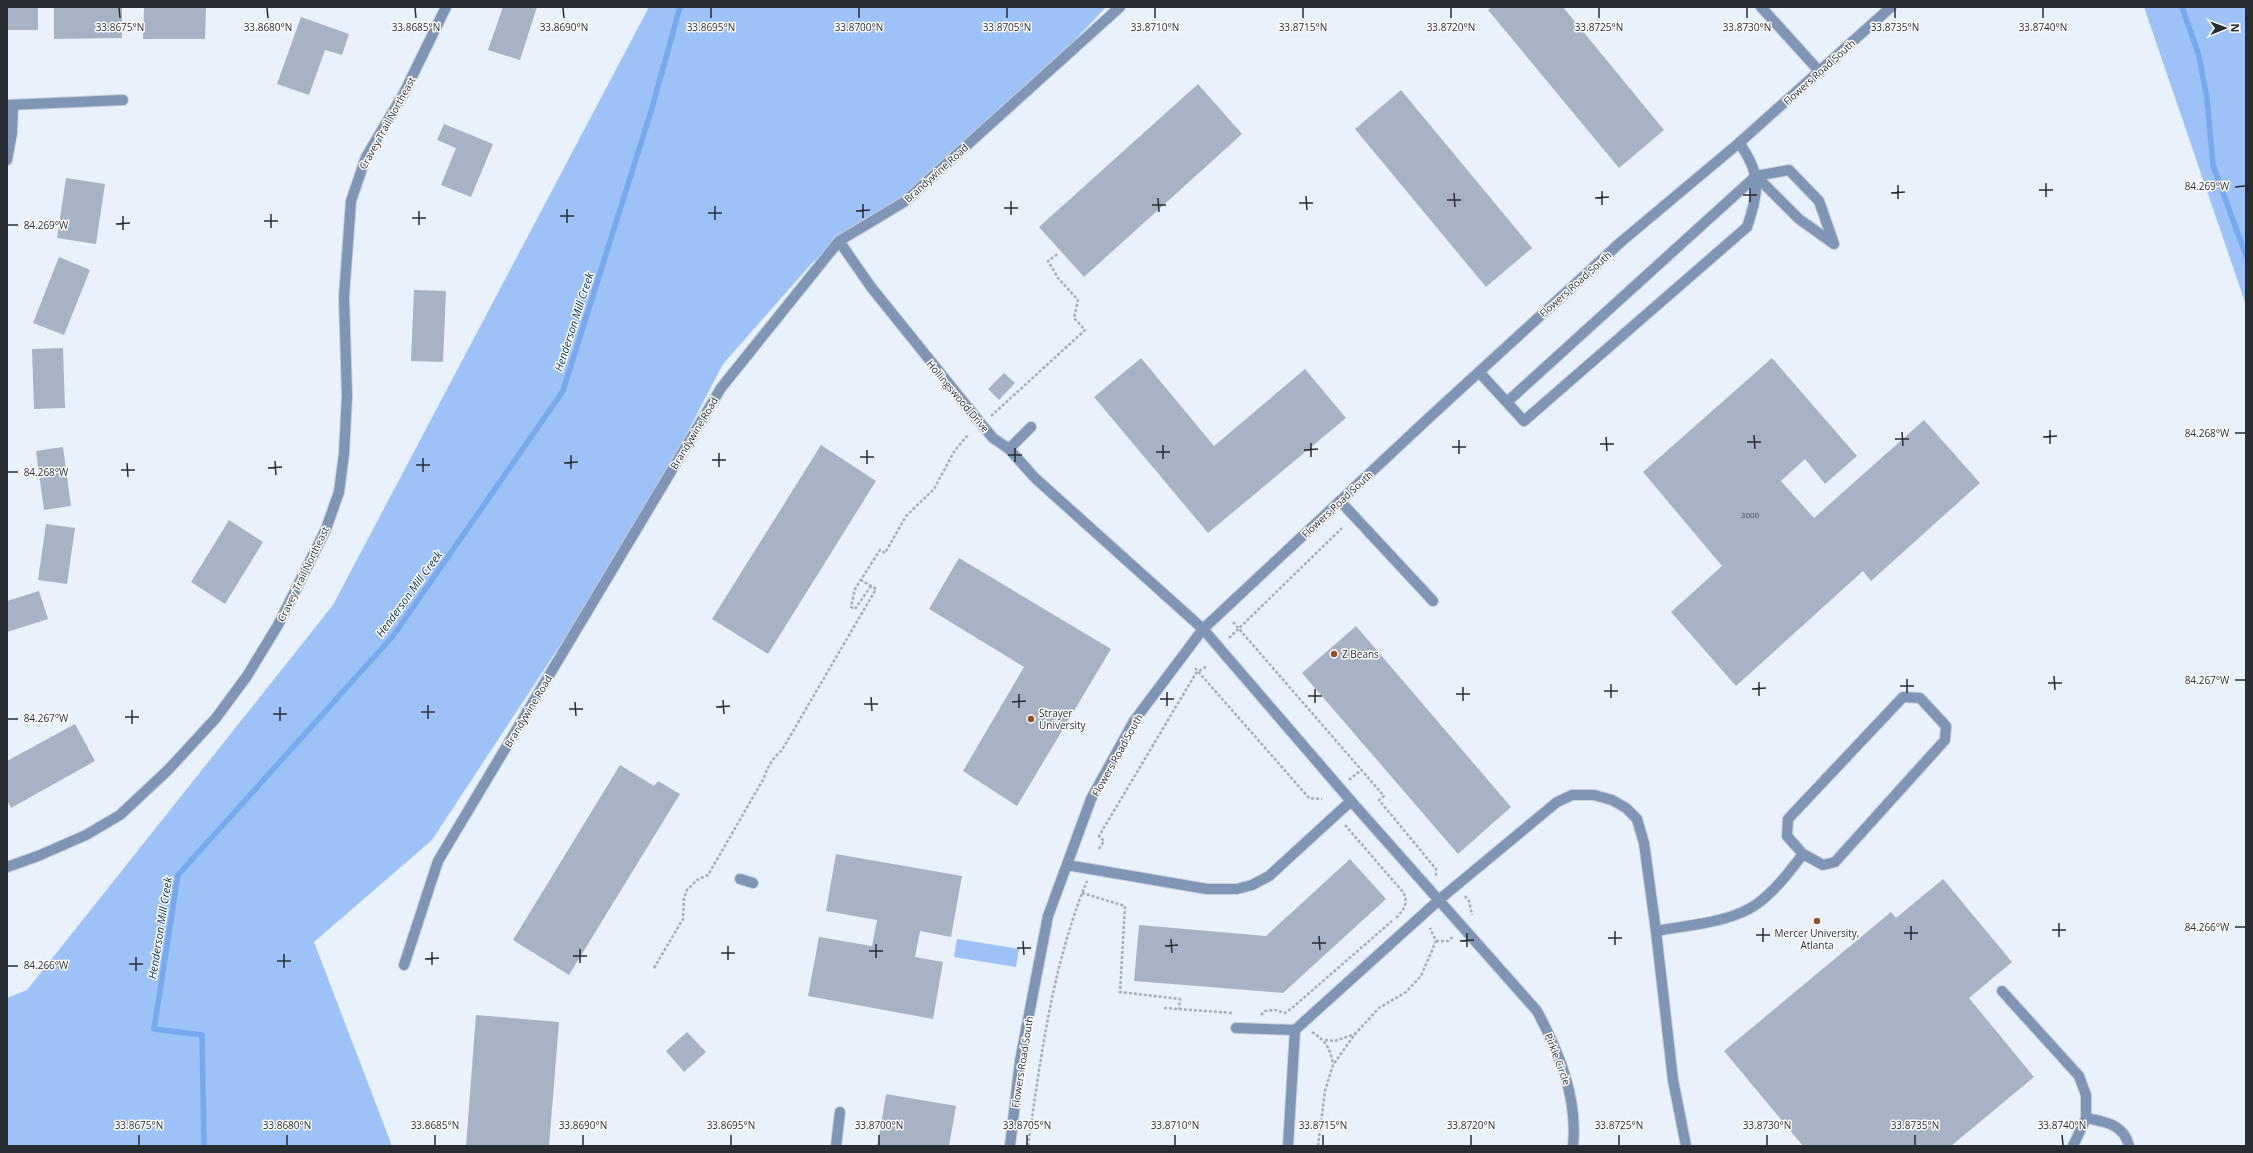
<svg xmlns="http://www.w3.org/2000/svg" width="2253" height="1153" font-family="'Open Sans',sans-serif">
  <style>
    .green { fill: #9cc2f7 }
    .lines { fill: none; stroke-linecap: round; stroke-linejoin: round }
    .stream { stroke: #76a9f0; stroke-width: 5.5 }
    .building { fill: #a7b3c5 }
    .minor-casing { stroke: #c6ced8; stroke-width: 12 }
    .path { stroke: #a6adb7; stroke-width: 2.5; stroke-dasharray: 3 2; stroke-linecap: butt }
    .minor { stroke: #8095b5; stroke-width: 10 }
    .ticks { fill: none; stroke: #282d34; stroke-width: 1.5 }
    .poi-dot { fill: #954f28; stroke: #fff; stroke-width: 1.5 }
    .labels { text-anchor: middle; stroke-width: 3; stroke-linejoin: round; paint-order: stroke }
    .number-label { font-size: 8px; fill: #484e58 }
    .street-label { font-size: 10px; fill: #282d34; stroke: #fff }
    .poi-label { font-size: 10px; fill: #282d34; stroke: #fff; text-anchor: start }
    .water-label { font-size: 11px; font-style: italic; fill: #082955; stroke: #fff }
    .ticks-label { font-size: 10px; text-anchor: middle; fill: #282d34; stroke: #fff; stroke-width: 3; stroke-linejoin: round; paint-order: stroke }
  </style>
  <rect width="100%" height="100%" fill="#e9f1fc"/>
  <g class="green">
    <polygon points="649,7 1106,7 1039,78 901,201 812,263 723,364 640,524 432,840 314,942 392,1146 7,1146 7,998 27,990 333,605"/>
    <polygon points="2144,7 2246,7 2246,305"/>
    <polygon points="957,939 1019,949 1016,967 954,957"/>
  </g>
  <g class="lines">
    <g class="stream">
      <polyline points="2182,7 2199,56 2207,98 2213,165 2246,256"/>
      <polyline points="204,1146 202,1035 154,1029 178,875 393,636 563,391 652,108 680,7"/>
    </g>
  </g>
  <g class="building">
    <rect x="7" y="7" width="31" height="23"/>
    <polygon points="54,7 122,7 122,38 54,39"/>
    <polygon points="144,7 206,7 205,39 143,39"/>
    <polygon points="503,7 537,7 520,60 488,50"/>
    <polygon points="1492,7 1563,7 1664,130 1619,168 1488,10"/>
    <polygon points="301,17 349,34 342,55 325,50 309,95 277,84"/>
    <polygon points="1198,84 1242,134 1084,277 1039,227"/>
    <polygon points="1401,90 1532,248 1486,287 1355,129"/>
    <polygon points="444,124 493,144 471,197 441,185 456,148 437,140"/>
    <polygon points="66,178 105,184 96,244 57,238"/>
    <polygon points="59,257 90,270 64,335 33,323"/>
    <polygon points="414,290 446,291 443,362 411,361"/>
    <polygon points="63,348 65,408 34,409 32,349"/>
    <polygon points="1141,358 1214,446 1305,369 1346,418 1208,533 1094,397"/>
    <polygon points="1772,358 1857,456 1825,484 1805,459 1781,481 1814,518 1924,420 1980,483 1871,581 1863,571 1736,686 1671,612 1722,566 1643,472"/>
    <polygon points="1004,373 1015,383 999,400 988,389"/>
    <polygon points="821,445 876,481 768,654 712,619"/>
    <polygon points="63,447 71,506 44,510 36,451"/>
    <polygon points="229,520 263,542 225,604 191,582"/>
    <polygon points="46,524 75,528 67,584 38,580"/>
    <polygon points="959,558 1111,649 1017,806 963,771 1024,667 929,609"/>
    <polygon points="39,591 48,619 7,632 7,601"/>
    <polygon points="1356,626 1511,807 1458,854 1302,673"/>
    <polygon points="75,724 95,761 11,808 7,800 7,761"/>
    <polygon points="620,765 654,786 658,781 680,794 569,975 513,940"/>
    <polygon points="836,854 962,876 951,937 920,931 915,957 943,962 933,1019 808,996 819,937 872,946 877,920 826,911"/>
    <polygon points="1350,859 1386,899 1283,993 1134,981 1139,925 1266,936"/>
    <polygon points="1943,879 2012,962 1969,998 2034,1077 1951,1146 1803,1146 1724,1051 1891,912 1896,918"/>
    <polygon points="476,1015 559,1022 549,1146 466,1146"/>
    <polygon points="687,1032 706,1052 684,1072 666,1051"/>
    <polygon points="886,1094 956,1106 949,1146 875,1146 878,1143"/>
  </g>
  <g class="lines">
    <g class="minor-casing">
      <g id="minor">
        <polyline points="1761,7 1820,72"/>
        <polyline points="7,105 123,100"/>
        <polyline points="7,160 12,133 13,105"/>
        <polyline points="839,241 871,287 982,425 993,438 1009,449 1035,478 1203,629 1351,801"/>
        <path d="M1479,372L1524,421L1747,227C1759,192 1762,174 1739,143"/>
        <polyline points="1507,402 1756,176 1789,170 1819,201 1834,244 1799,219 1756,176"/>
        <polyline points="1009,449 1031,427"/>
        <polyline points="1340,501 1433,601"/>
        <path d="M1067,865L1207,889H1237L1252,885L1269,876L1351,801L1537,1011C1559,1052 1578,1098 1573,1146"/>
        <polyline points="7,867 38,856 86,835 120,815 168,770 216,718 247,676 278,625 326,529 339,492 344,454 347,396 344,297 351,201 366,157 404,93 446,7"/>
        <polyline points="740,879 753,883"/>
        <polyline points="1656,931 1673,1080 1686,1146"/>
        <polyline points="404,965 438,861 721,388 839,241 904,202 1120,7"/>
        <polyline points="2002,991 2079,1076 2086,1095 2086,1118"/>
        <polyline points="1236,1028 1295,1030"/>
        <polyline points="836,1146 840,1112"/>
        <polyline points="1010,1146 1020,1061 1048,916 1091,799 1134,721 1203,629 1432,415 1622,241 1739,143 1891,7"/>
        <path d="M1288,1146L1295,1030L1440,899L1557,802L1572,795H1594L1612,800L1626,808L1637,819L1644,843L1656,931C1688,925 1730,923 1757,904C1775,891 1790,871 1803,854L1787,836L1788,819L1903,697L1920,698L1946,726L1945,740L1835,862L1823,865L1803,854"/>
        <path d="M2073,1146L2086,1118C2105,1122 2124,1124 2129,1146"/>
      </g>
    </g>
    <g class="path">
      <polyline points="991,416 1085,330 1074,318 1078,300 1058,278 1048,261 1059,253"/>
      <polyline points="871,586 855,609 851,607 855,589 880,550 885,553 906,516 934,489 955,450 968,435"/>
      <polyline points="1233,622 1384,796 1379,800 1436,869 1436,876"/>
      <polyline points="1229,638 1342,528"/>
      <polyline points="1195,668 1309,798 1322,799"/>
      <polyline points="1349,780 1361,770"/>
      <path d="M1345,825L1403,892C1409,904 1404,909 1396,918"/>
      <polyline points="1099,849 1104,841 1099,836 1196,673 1207,666"/>
      <polyline points="1082,893 1125,906 1120,992 1180,999 1179,1009"/>
      <polyline points="1465,896 1469,901 1472,915"/>
      <polyline points="1436,941 1448,941 1454,936"/>
      <path d="M654,968L683,919L684,898L687,890L697,880L708,875L764,778C767,767 773,758 782,750L876,589L861,580"/>
      <polyline points="1164,1008 1233,1013"/>
      <polyline points="1261,1015 1265,1011 1275,1010 1285,1013 1292,1008 1392,921"/>
      <path d="M1312,1032C1326,1041 1330,1048 1333,1064"/>
      <polyline points="1325,1040 1335,1041 1355,1034"/>
      <path d="M1028,1146C1041,1056 1052,966 1087,881"/>
      <polyline points="1318,1146 1325,1091 1333,1065 1355,1034 1379,1008 1406,992 1421,976 1436,941 1430,928"/>
    </g>
    <use href="#minor" class="minor"/>
  </g>
  <path class="ticks" d="M119,8L120,18M267,8L268,18M415,8L416,18M563,8L564,18M711,8V18M859,8V18M1007,8V18M1155,8V18M1303,8V18M1451,8V18M1599,8V18M1747,8V18M1895,8V18M2043,8V18M2046,183V197M1898,185V199M2235,187L2245,186M1750,188V202M2039,190H2053M1602,191V205M1454,193L1455,207M1891,193L1905,192M1743,195H1757M1306,196L1307,210M1158,198L1159,212M1595,198L1609,197M1447,200H1461M1011,201V215M1299,203H1313M863,204V218M1152,205H1166M715,206V220M1004,208H1018M567,209V223M419,211V225M856,211L870,210M708,213H722M271,214V228M123,216V230M560,216H574M412,218H426M264,221H278M116,224L130,223M8,225H18M2050,430V444M1902,432L1903,446M2235,433H2245M1754,435L1755,449M1606,437L1607,451M2043,437L2057,436M1895,439H1909M1459,440V454M1747,442H1761M1311,443V457M1600,444H1614M1163,445V459M1452,447H1466M1015,448V462M867,450V464M1304,450L1318,449M1156,452H1170M719,453V467M571,455V469M1008,455H1022M860,457H874M423,458V472M712,460H726M275,461L276,475M127,463L128,477M564,463L578,462M416,465H430M268,468L282,467M121,470H135M8,472H18M2054,676L2055,690M1907,679V693M2235,680H2245M1759,682V696M2048,683H2062M1611,684V698M1900,686H1914M1463,687V701M1315,689V703M1752,689L1766,688M1604,691H1618M1167,692V706M1019,694V708M1456,694H1470M1308,696H1322M871,697L872,711M1160,699H1174M723,700L724,714M575,702L576,716M1012,702L1026,701M864,704H878M428,705V719M280,707V721M716,707L730,706M569,709H583M132,710V724M421,712H435M273,714H287M125,717H139M8,719H18M2059,923V937M1911,926V940M2235,927H2245M1763,928V942M2052,930H2066M1615,931V945M1467,933V947M1904,933H1918M1756,935H1770M1319,936L1320,950M1608,938H1622M1171,939L1172,953M1023,941L1024,955M1460,941L1474,940M1312,943H1326M876,944V958M728,946V960M1165,946L1178,945M1017,948H1031M580,949V963M869,951H883M432,952V965M721,953H735M284,954V968M573,956H587M136,957V971M425,959L439,958M277,961H291M129,964H143M8,966H18M139,1135V1145M287,1135V1145M435,1135V1145M583,1135V1145M731,1135V1145M879,1135V1145M1027,1135V1145M1175,1135V1145M1323,1135V1145M1471,1135V1145M1619,1135V1145M1767,1135V1145M1915,1135V1145M2062,1135L2063,1145"/>
  <g class="poi-dot">
    <circle cx="1334" cy="654" r="4"/>
    <circle cx="1031" cy="719" r="4"/>
    <circle cx="1817" cy="921" r="4"/>
  </g>
  <g class="labels">
    <g class="number-label">
      <text x="1750" y="518">3000</text>
    </g>
    <g class="street-label">
      <text transform="translate(1819 72) rotate(-42)" y="4">Flowers Road South</text>
      <text transform="translate(387 123) rotate(-61)" y="4">Cravey Trail Northeast</text>
      <text transform="translate(936 173) rotate(-42)" y="4">Brandywine Road</text>
      <text transform="translate(1575 284) rotate(-42)" y="4">Flowers Road South</text>
      <text transform="translate(958 396) rotate(50)" y="4">Hollingswood Drive</text>
      <text transform="translate(694 433) rotate(-59)" y="4">Brandywine Road</text>
      <text transform="translate(1337 504) rotate(-43)" y="4">Flowers Road South</text>
      <text transform="translate(303 574) rotate(-64)" y="4">Cravey Trail Northeast</text>
      <text transform="translate(528 711) rotate(-59)" y="4">Brandywine Road</text>
      <text transform="translate(1117 755) rotate(-61)" y="4">Flowers Road South</text>
      <text transform="translate(1558 1059) rotate(69)" y="4">Pirkle Circle</text>
      <text transform="translate(1022 1062) rotate(-81)" y="4">Flowers Road South</text>
    </g>
    <g class="poi-label">
      <text x="1342" y="658">Z Beans</text>
      <text x="1039" y="717">Strayer<tspan x="1039" dy="12">University</tspan></text>
      <text x="1817" y="937" text-anchor="middle">Mercer University,<tspan x="1817" dy="12">Atlanta</tspan></text>
    </g>
    <g class="water-label">
      <text transform="translate(574 322) rotate(-72)" y="4">Henderson Mill Creek</text>
      <text transform="translate(409 594) rotate(-54)" y="4">Henderson Mill Creek</text>
      <text transform="translate(160 928) rotate(-81)" y="4">Henderson Mill Creek</text>
    </g>
  </g>
  <g class="ticks-label">
    <text x="120" y="31">33.8675°N</text>
    <text x="268" y="31">33.8680°N</text>
    <text x="416" y="31">33.8685°N</text>
    <text x="564" y="31">33.8690°N</text>
    <text x="711" y="31">33.8695°N</text>
    <text x="859" y="31">33.8700°N</text>
    <text x="1007" y="31">33.8705°N</text>
    <text x="1155" y="31">33.8710°N</text>
    <text x="1303" y="31">33.8715°N</text>
    <text x="1451" y="31">33.8720°N</text>
    <text x="1599" y="31">33.8725°N</text>
    <text x="1747" y="31">33.8730°N</text>
    <text x="1895" y="31">33.8735°N</text>
    <text x="2043" y="31">33.8740°N</text>
    <text x="2207" y="190">84.269°W</text>
    <text x="46" y="229">84.269°W</text>
    <text x="2207" y="437">84.268°W</text>
    <text x="46" y="476">84.268°W</text>
    <text x="2207" y="684">84.267°W</text>
    <text x="46" y="722">84.267°W</text>
    <text x="2207" y="931">84.266°W</text>
    <text x="46" y="969">84.266°W</text>
    <text x="139" y="1129">33.8675°N</text>
    <text x="287" y="1129">33.8680°N</text>
    <text x="435" y="1129">33.8685°N</text>
    <text x="583" y="1129">33.8690°N</text>
    <text x="731" y="1129">33.8695°N</text>
    <text x="879" y="1129">33.8700°N</text>
    <text x="1027" y="1129">33.8705°N</text>
    <text x="1175" y="1129">33.8710°N</text>
    <text x="1323" y="1129">33.8715°N</text>
    <text x="1471" y="1129">33.8720°N</text>
    <text x="1619" y="1129">33.8725°N</text>
    <text x="1767" y="1129">33.8730°N</text>
    <text x="1915" y="1129">33.8735°N</text>
    <text x="2062" y="1129">33.8740°N</text>
  </g>
  <rect width="2253" height="1153" fill="none" stroke="#282d34" stroke-width="16"/>
  <g transform="translate(2225 28) rotate(89)" stroke="#ffffff" stroke-width="3" paint-order="stroke">
  <path d="M0-3L7 15L0 10L-7 15Z" fill="#282d34"/>
  <text y="-6" font-size="11" font-weight="bold" text-anchor="middle" fill="#282d34">N</text>
  </g>
</svg>
